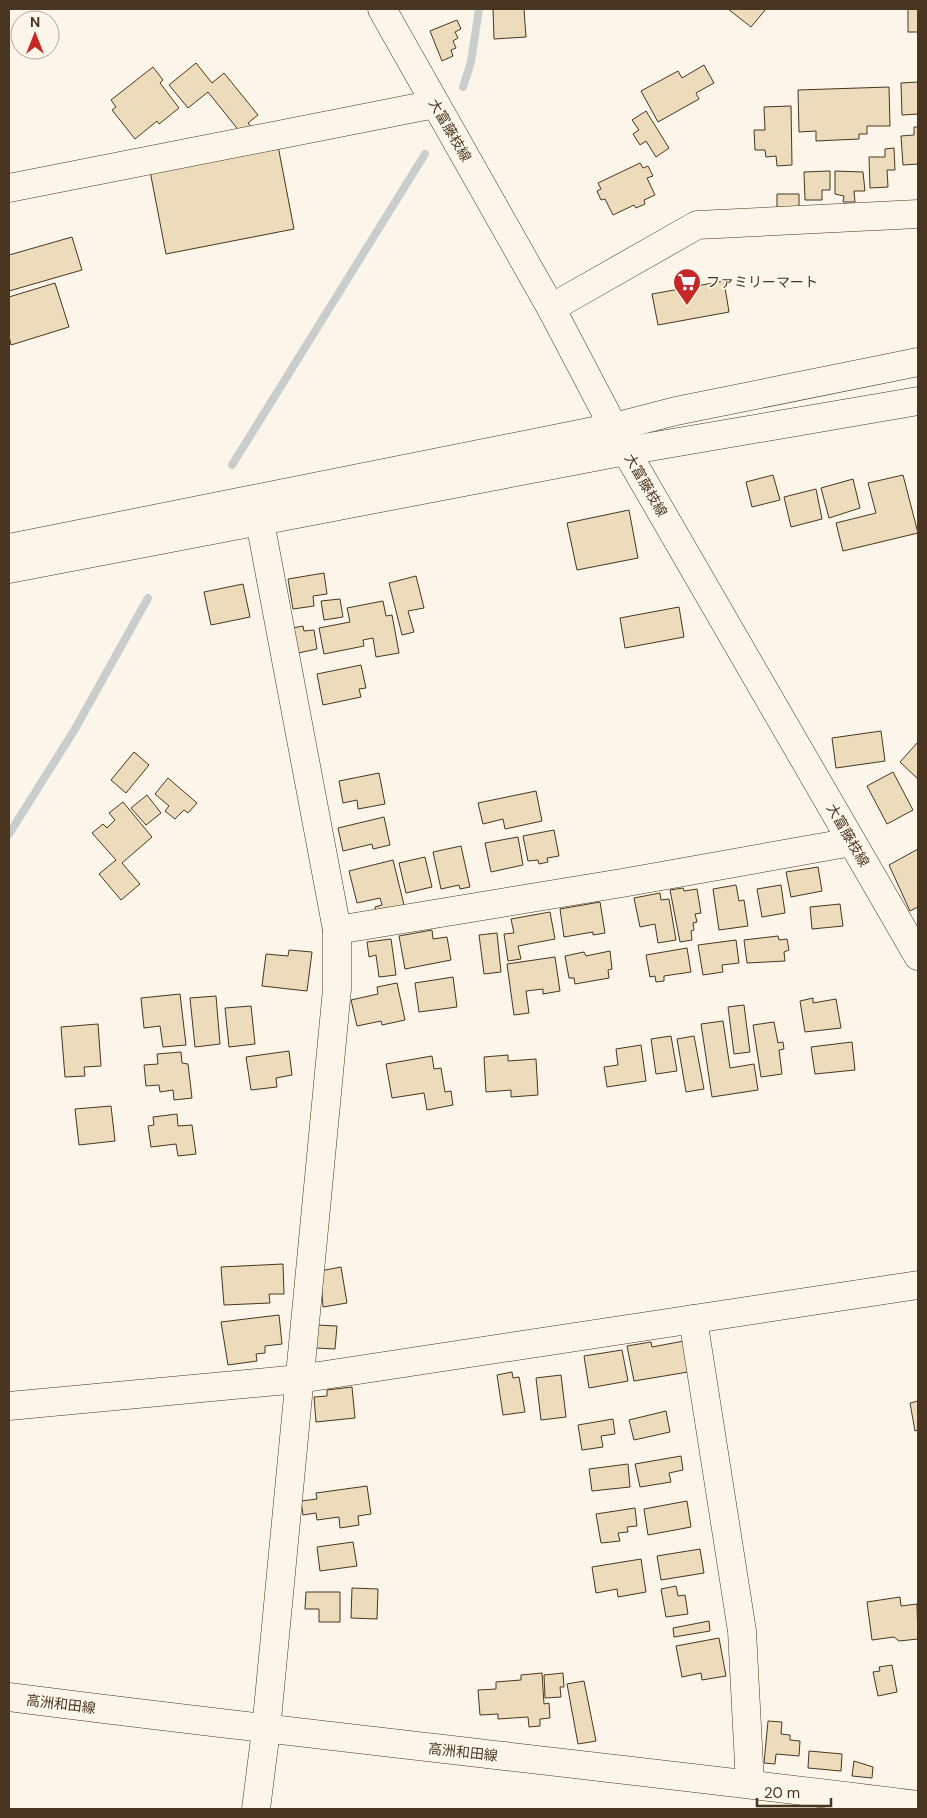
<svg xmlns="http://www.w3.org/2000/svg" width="927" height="1818" font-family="'DM Sans','Noto Sans JP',sans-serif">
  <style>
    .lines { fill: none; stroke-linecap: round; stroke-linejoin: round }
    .stream { stroke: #c9cecd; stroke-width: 8 }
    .building { fill: #ecdcbc; stroke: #4a3520 }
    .minor-casing { stroke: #4a3520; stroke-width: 29 }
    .major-casing { stroke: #4a3520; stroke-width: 29 }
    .minor { stroke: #fbf6e9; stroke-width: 28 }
    .major { stroke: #fbf6e9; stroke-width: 28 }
    .labels { text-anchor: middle; stroke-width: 4; stroke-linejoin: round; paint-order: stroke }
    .street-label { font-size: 14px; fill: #4a3520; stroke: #fbf6e9 }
    .poi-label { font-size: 14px; fill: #4a3520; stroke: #fbf6e9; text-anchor: start }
  </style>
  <rect width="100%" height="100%" fill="#fbf6e9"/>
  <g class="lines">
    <g class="stream">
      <polyline points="463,87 471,62 479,9"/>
      <polyline points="232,465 425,154"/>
      <polyline points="9,834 75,729 148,598"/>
    </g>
  </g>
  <g class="building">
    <polygon points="493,9 524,9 526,37 494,39"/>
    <polygon points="728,9 766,9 751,27"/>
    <rect x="908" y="9" width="10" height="23"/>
    <polygon points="457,20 461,29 455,32 458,38 453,41 456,48 451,50 453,56 442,61 430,31"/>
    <polygon points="196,63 212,83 224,73 258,115 248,123 253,129 244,137 208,92 188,108 169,85"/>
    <polygon points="704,65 714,83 696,93 699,99 658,122 641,91 678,71 682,78"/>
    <polygon points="153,67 163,80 160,83 179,108 159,124 157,121 135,139 112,110 116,107 111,100"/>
    <polygon points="918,82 918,114 902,115 901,83"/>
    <polygon points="889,87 890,126 867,126 867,134 859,134 859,139 816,141 816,131 799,132 798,90"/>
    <polygon points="791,106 792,165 777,166 776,156 766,157 765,150 755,150 754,130 765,130 764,107"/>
    <polygon points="646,111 669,148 656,157 646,141 640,145 633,134 639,130 632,120"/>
    <polygon points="914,127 918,127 918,164 903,165 901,136 914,135"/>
    <polygon points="278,146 294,229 166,254 150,171"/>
    <polygon points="894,148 895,170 887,170 888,187 870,188 869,157 885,157 885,149"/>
    <polygon points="640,163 643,168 648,166 653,176 647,178 655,195 644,200 645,204 636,208 634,205 613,215 605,199 601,200 597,191 601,189 598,183"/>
    <polygon points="830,171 830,190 822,190 822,200 805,200 804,172"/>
    <polygon points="835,171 863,172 865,191 854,191 855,202 843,202 844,196 835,194"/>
    <polygon points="777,194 799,194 799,212 777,213"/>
    <polygon points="72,237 82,270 9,291 9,255"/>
    <polygon points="724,281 729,312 658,325 652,294"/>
    <polygon points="55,283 69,327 11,345 9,336 9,297"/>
    <polygon points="773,475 780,500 752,507 746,482"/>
    <polygon points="903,475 918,533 843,551 836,523 876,513 868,483"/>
    <polygon points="853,479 860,508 829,518 821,488"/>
    <polygon points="816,489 822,519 791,527 784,497"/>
    <polygon points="629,510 638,558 577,570 567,523"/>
    <polygon points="324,573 327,594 313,596 314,606 293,609 288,579"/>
    <polygon points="416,576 424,608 408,611 414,632 402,635 389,583"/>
    <polygon points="243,584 250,617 211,625 204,592"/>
    <polygon points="340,599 343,617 324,620 321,601"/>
    <polygon points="383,601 386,616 392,615 399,653 376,657 373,638 363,640 364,646 324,654 319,628 350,622 347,608"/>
    <polygon points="679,607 684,637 625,648 620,618"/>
    <polygon points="303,626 304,631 314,630 317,649 298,653 293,628"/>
    <polygon points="361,665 366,688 359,689 361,697 323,705 317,674"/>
    <polygon points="881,731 885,761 836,768 832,738"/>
    <polygon points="918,742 918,779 900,762"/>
    <polygon points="134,752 149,765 126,793 111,780"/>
    <polygon points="893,772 913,810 887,824 867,786"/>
    <polygon points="379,773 385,804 358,809 357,800 343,803 339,781"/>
    <polygon points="168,778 197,803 188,813 184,810 175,819 165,811 169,806 155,794"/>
    <polygon points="536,791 542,821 505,829 503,819 483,824 478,803"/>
    <polygon points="147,795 161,813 146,825 131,808"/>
    <polygon points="123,802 152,837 122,863 140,884 121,900 99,874 116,860 92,833 103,824 107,828 115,820 109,813"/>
    <polygon points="384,817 390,845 373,849 372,844 343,851 338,828"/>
    <polygon points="554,830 559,856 547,858 548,862 539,864 538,860 528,861 523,836"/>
    <polygon points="518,837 523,865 491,872 485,843"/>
    <polygon points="461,846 470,887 460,889 459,885 441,889 433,852"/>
    <polygon points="918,849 918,907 910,911 889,865"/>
    <polygon points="425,857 432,887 406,893 399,863"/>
    <polygon points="393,860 405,909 377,916 375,907 382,905 380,898 357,903 349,871"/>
    <polygon points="818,867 822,891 791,897 786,872"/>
    <polygon points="736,885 739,901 744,900 748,926 719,930 713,889"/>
    <polygon points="781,885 785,913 762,917 757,889"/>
    <polygon points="683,888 684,891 697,889 701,913 695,914 697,922 693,923 694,930 691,931 692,940 680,942 670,890"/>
    <polygon points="660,893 661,900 669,899 676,940 658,943 655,924 640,927 634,898"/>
    <polygon points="600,902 605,933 593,935 593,932 564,937 560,909"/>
    <polygon points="840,904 843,926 812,929 810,907"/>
    <polygon points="550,912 555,939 518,946 521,959 508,961 504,934 514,933 511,919"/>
    <polygon points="432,930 433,939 447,937 451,960 405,969 399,936"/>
    <polygon points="497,933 501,972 484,974 479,935"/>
    <polygon points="778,936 779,940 787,939 789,950 784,952 785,961 747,963 744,940"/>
    <polygon points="391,939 396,975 379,977 376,955 369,957 367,942"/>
    <polygon points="736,940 739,963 722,965 723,972 703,975 698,945"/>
    <polygon points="687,948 691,972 664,976 664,981 656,982 655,976 650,977 646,955"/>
    <polygon points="289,950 312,952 307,991 262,986 266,954 288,956"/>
    <polygon points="610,951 612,969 608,970 609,978 575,984 574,978 569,978 565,956 584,952 586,956"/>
    <polygon points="555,957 560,991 543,994 543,989 526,991 529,1013 514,1015 507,964"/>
    <polygon points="453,977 457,1007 419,1012 415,983"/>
    <polygon points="397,983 405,1020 382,1025 381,1021 357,1026 351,1000 378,994 377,987"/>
    <polygon points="180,994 186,1045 163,1047 160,1026 144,1028 141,998"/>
    <polygon points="216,996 220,1044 195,1047 190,998"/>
    <polygon points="813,998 813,1003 836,999 841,1028 805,1032 800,1001"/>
    <polygon points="744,1005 750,1052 734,1054 728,1007"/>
    <polygon points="251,1006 255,1044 229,1047 225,1008"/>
    <polygon points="723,1021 730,1068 754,1064 758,1090 712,1097 701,1024"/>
    <polygon points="774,1022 778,1043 783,1042 784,1049 779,1050 782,1074 761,1077 753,1025"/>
    <polygon points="98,1024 101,1066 84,1067 85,1076 65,1077 61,1027"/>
    <polygon points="671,1036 677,1071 656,1074 651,1039"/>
    <polygon points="694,1036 704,1089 686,1092 677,1039"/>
    <polygon points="852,1042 855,1070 815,1074 811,1047"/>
    <polygon points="641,1045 646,1081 607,1087 604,1067 618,1065 616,1049"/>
    <polygon points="289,1051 292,1075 276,1078 277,1087 251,1090 246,1057"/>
    <polygon points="181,1052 182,1063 188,1064 192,1098 174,1100 173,1090 160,1092 159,1085 146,1086 144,1065 158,1064 157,1054"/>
    <polygon points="508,1055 508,1061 536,1059 538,1095 511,1097 511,1090 486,1092 484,1057"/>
    <polygon points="432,1056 434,1069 441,1068 445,1092 451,1091 453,1105 427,1110 424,1093 392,1098 386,1064"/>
    <polygon points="111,1106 115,1141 79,1145 75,1109"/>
    <polygon points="177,1114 178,1126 192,1125 196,1154 178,1156 176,1144 151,1147 148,1126 154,1125 153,1117"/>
    <polygon points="283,1264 284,1294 269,1294 270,1303 224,1305 221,1267"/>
    <polygon points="341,1267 347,1303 323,1307 320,1271"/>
    <polygon points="279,1315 282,1344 265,1346 265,1353 256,1354 257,1361 228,1365 221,1322"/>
    <polygon points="316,1325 337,1326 335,1349 315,1348"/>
    <polygon points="689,1340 694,1371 634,1381 627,1346 651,1342 652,1347"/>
    <polygon points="622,1350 628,1381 589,1388 584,1356"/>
    <polygon points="512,1372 513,1378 519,1377 525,1412 503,1415 497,1375"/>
    <polygon points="561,1375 566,1417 541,1420 536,1378"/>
    <polygon points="352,1387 355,1418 316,1422 314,1397 327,1396 327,1390"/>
    <polygon points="918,1401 918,1430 915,1431 910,1403"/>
    <polygon points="666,1411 670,1432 634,1440 629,1420"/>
    <polygon points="613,1419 615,1434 601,1436 603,1447 582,1450 578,1425"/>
    <polygon points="681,1456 683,1470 669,1473 671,1482 640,1487 635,1464"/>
    <polygon points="628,1464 630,1487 592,1491 589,1469"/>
    <polygon points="367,1486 371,1514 358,1516 359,1525 340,1528 339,1517 317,1520 316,1513 303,1515 301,1501 317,1499 316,1493"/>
    <polygon points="687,1501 691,1527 648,1535 644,1509"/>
    <polygon points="635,1508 637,1526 627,1527 628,1532 618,1533 620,1541 601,1543 596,1514"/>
    <polygon points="353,1542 357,1566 320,1571 317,1547"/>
    <polygon points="700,1549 704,1573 661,1580 657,1556"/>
    <polygon points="641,1559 646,1592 618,1597 617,1589 596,1593 592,1567"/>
    <polygon points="676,1586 678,1596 685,1595 688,1614 666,1617 661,1589"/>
    <polygon points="352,1588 378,1589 377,1619 351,1618"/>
    <polygon points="306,1592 340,1592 340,1622 319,1622 319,1609 305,1609"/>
    <polygon points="900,1597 901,1606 917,1604 918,1639 899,1641 894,1637 872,1640 867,1602"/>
    <polygon points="709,1621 710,1631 674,1637 673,1628"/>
    <polygon points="719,1638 726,1676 702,1680 701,1673 682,1677 676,1646"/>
    <polygon points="892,1665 897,1692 878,1696 873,1672 880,1671 879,1667"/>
    <polygon points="542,1673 544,1704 549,1703 550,1718 540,1719 540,1726 529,1727 528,1717 498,1719 498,1714 480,1715 478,1690 496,1689 496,1682 521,1680 521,1675"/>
    <polygon points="563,1673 564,1687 560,1687 561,1697 545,1698 544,1675"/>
    <polygon points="584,1681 596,1741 578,1744 567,1684"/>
    <polygon points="768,1721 782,1722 781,1734 790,1735 790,1740 800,1741 799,1756 776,1754 775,1764 764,1763"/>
    <polygon points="809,1751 842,1754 841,1771 808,1768"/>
    <polygon points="854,1761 873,1767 872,1778 852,1776"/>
  </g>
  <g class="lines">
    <g class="minor-casing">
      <g id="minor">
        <polyline points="9,188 435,104"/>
        <polyline points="551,308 697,225 918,214"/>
        <polyline points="9,548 614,427 676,411 918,362"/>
        <polyline points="9,569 626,451 918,401"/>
        <polyline points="337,930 622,883 852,842"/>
        <polyline points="693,1319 742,1631 750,1784"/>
        <polyline points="9,1406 299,1379 918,1285"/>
        <polyline points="256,1809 266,1730 337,989 337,930 260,522"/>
      </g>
    </g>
    <g class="major-casing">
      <g id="major">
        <polyline points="382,9 551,308 626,451 918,956"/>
        <path d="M9,1697C312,1736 615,1767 918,1805"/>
      </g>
    </g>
    <use href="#minor" class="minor"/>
    <use href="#major" class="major"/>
  </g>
  <defs>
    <g id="supermarket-pin" transform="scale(1.4375)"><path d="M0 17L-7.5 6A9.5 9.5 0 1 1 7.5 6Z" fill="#c62828" stroke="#fbf6e9"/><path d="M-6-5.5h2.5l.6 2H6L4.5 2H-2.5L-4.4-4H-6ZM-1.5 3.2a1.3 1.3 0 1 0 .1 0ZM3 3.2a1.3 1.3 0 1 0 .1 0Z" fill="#fff"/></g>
  </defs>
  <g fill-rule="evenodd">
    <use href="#supermarket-pin" x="687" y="282"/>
  </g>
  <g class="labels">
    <g class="street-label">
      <text transform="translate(450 130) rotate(60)" y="5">大富藤枝線</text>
      <text transform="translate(646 485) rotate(60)" y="5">大富藤枝線</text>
      <text transform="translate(848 835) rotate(60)" y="5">大富藤枝線</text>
      <text transform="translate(61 1704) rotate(7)" y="5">高洲和田線</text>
      <text transform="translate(463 1752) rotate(6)" y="5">高洲和田線</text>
    </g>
    <g class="poi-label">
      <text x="706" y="287">ファミリーマート</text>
    </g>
  </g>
  <rect width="927" height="1818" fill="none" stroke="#4a3520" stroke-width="20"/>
  <g transform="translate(35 35)"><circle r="24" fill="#fbf6e9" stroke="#b4a999"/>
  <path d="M0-4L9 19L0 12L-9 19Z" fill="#c62828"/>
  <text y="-8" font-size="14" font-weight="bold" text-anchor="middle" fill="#4a3520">N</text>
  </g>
  <path d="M757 1798v8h74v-8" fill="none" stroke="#4a3520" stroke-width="2.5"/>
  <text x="764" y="1798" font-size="15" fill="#4a3520" stroke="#fbf6e9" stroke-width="4" paint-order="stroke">20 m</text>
</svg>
